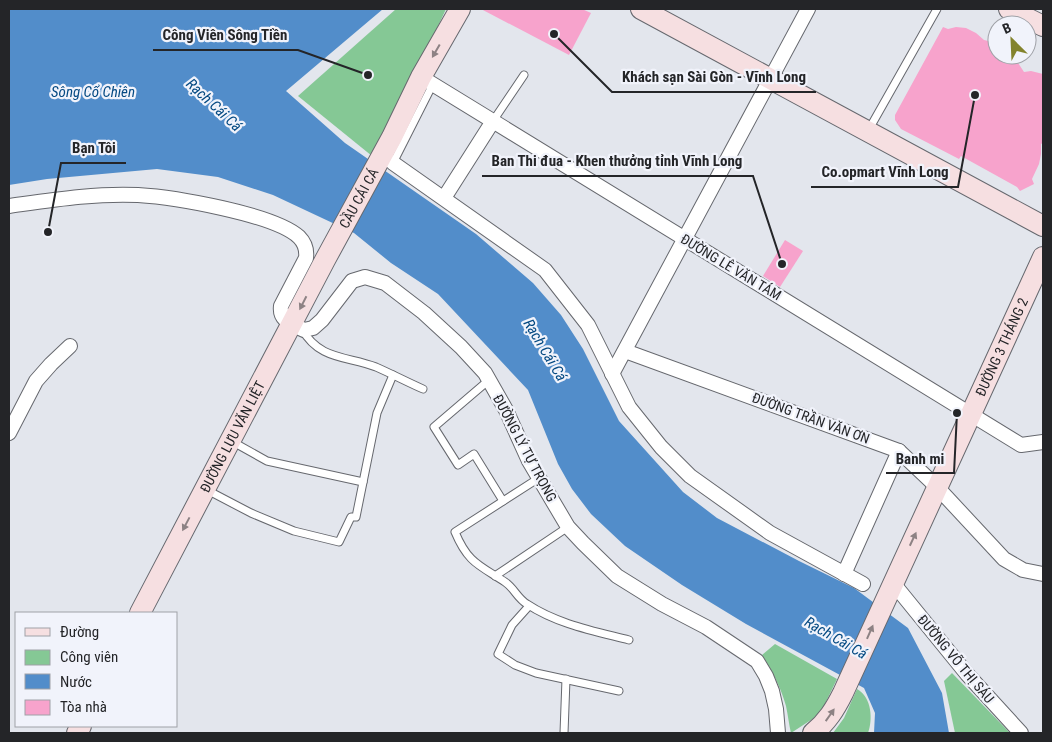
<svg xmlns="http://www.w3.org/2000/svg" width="1052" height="742" font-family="'Roboto Condensed',sans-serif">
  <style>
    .green { fill: #85c895 }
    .water { fill: #528dca }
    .building { fill: #f7a3cc }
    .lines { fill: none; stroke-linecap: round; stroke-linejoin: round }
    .lane-casing { stroke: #66686e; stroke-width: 9 }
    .street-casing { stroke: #66686e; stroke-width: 16 }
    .secondary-casing { stroke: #66686e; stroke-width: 22 }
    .lane { stroke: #fff; stroke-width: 7 }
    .street { stroke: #fff; stroke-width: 14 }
    .secondary { stroke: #f6dfe1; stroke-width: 20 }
    .oneway { fill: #8d8284 }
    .labels { text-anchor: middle; stroke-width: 4.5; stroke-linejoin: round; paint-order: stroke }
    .street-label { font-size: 14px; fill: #242528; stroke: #f1f3fb }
    .water-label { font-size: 15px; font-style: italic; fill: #044982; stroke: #f1f3fb }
    .leader { fill: none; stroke: #242528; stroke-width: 2 }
    .callout-dot { fill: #242528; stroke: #f1f3fb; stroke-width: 2 }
    .callout-label { font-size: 15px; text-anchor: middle; font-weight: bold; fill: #242528; stroke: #f1f3fb; stroke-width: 4.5; stroke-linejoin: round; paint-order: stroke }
  </style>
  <rect width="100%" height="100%" fill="#e3e6ed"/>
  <g class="green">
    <polygon points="396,9 446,9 425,54 372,156 298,96"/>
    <path d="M775,644L837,679L822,710L814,718L791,733C789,725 788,715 786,706C781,688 772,670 762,655Z"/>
    <polygon points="952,673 1010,733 955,733 944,681"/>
    <path d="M857,689C872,697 873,720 868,733H833L844,718Z"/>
  </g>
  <polygon class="water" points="9,9 383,9 286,91 345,143 476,234 533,283 561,315 583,349 619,421 683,492 717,518 799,561 854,588 908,628 942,693 949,733 874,733 875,713 864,688 746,624 682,585 625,546 591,514 572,489 558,464 528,390 438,294 391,263 354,233 273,195 218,177 157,169 47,179 9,185"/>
  <g class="building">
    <polygon points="481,9 582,9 591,13 569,55"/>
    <polygon points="943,27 948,29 956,27 966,28 976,33 984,40 997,43 997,55 1013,55 1024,72 1031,71 1043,74 1043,143 1041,144 1041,154 1039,164 1032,179 1034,184 1020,191 1017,187 961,156 959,159 901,129 895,120 895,115"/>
    <polygon points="785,240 803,251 780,287 763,276"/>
  </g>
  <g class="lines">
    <g class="lane-casing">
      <g id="lane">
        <polyline points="493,121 524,75"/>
        <polyline points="868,131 937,9"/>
        <polyline points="393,163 433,84"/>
        <path d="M302,329C319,360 347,356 376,367C392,374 407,382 423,389"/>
        <polyline points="489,380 434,427 458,465 474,454 503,501"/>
        <polyline points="233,442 267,461 363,482"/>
        <path d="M539,478L455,532C468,563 479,565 505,582C514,588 518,599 527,604C557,624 594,631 629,640"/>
        <polyline points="207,490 251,513 294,531 339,542 351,517 356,517 377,413 393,375"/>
        <polyline points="495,576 568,527"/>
        <polyline points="529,606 512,625 498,654 515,665 536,673 619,691"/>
        <polyline points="564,733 566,679"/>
      </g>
    </g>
    <g class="street-casing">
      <g id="street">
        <polyline points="421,77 1021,445 1043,442"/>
        <polyline points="393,163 545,270 588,325 629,407 661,447 690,476 770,533 863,584"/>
        <polyline points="444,198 493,121"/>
        <path d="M9,206C52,200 95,193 138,195C173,197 274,214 299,237C305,243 307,250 306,258L281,306C279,321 292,324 304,330L313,328L322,320L352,281L365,277L385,283L424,313L461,347L485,373L506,410L529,461L568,527L583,543L617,576L662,604L706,627L757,661L766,676L772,691L776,709L778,733"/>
        <polyline points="625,351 899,451 937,487 1004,559 1023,570 1043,574"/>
        <polyline points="612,374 808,9"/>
        <polyline points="9,433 36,381 51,364 70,346"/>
        <polyline points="844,574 899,451"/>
        <polyline points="893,583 967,674 1021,733"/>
      </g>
    </g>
    <g class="secondary-casing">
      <g id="secondary">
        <polyline points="641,9 1043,226"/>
        <polyline points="1009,9 1043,26"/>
        <path id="s1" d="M140,613L325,260L392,137L421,77L460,9"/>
        <polyline points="77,733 81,726"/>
        <path id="s2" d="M813,733C827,722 835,709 843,693L1043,257"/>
      </g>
    </g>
    <use href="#lane" class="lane"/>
    <use href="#street" class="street"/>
    <use href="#secondary" class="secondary"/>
  </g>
  <defs><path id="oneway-solid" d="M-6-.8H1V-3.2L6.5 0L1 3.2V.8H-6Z" transform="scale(1.25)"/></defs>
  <g class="oneway">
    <use href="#oneway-solid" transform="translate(436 51) rotate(120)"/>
    <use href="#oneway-solid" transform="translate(303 303) rotate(117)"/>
    <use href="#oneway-solid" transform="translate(186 524) rotate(118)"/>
    <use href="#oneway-solid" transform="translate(913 539) rotate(-65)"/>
    <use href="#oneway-solid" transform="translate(870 632) rotate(-66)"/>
    <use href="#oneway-solid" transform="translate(830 715) rotate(-55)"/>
  </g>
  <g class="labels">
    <g class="street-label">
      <text dy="5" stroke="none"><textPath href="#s1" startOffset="469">CẦU CÁI CÁ</textPath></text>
      <text transform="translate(731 267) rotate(31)" y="5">ĐƯỜNG LÊ VĂN TÁM</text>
      <text dy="5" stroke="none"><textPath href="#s2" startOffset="431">ĐƯỜNG 3 THÁNG 2</textPath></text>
      <text transform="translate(811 418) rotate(20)" y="5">ĐƯỜNG TRẦN VĂN ƠN</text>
      <text dy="5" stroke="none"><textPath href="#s1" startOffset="199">ĐƯỜNG LƯU VĂN LIỆT</textPath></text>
      <text transform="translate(525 448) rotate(62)" y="5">ĐƯỜNG LÝ TỰ TRỌNG</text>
      <text transform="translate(956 659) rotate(50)" y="5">ĐƯỜNG VÕ THỊ SÁU</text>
    </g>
    <g class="water-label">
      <text x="93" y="97">Sông Cổ Chiên</text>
      <text transform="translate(214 105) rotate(43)" y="5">Rạch Cái Cá</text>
      <text transform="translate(545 350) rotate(59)" y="5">Rạch Cái Cá</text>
      <text transform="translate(836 638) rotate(30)" y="5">Rạch Cái Cá</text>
    </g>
  </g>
  <path class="leader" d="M368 75L298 50H153M554 34L612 92H816M48 232L61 163H126M782 264L753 176H482M975 95L958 187H811M957 413L954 473H886"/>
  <g class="callout-dot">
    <circle cx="368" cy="75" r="5"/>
    <circle cx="554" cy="34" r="5"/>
    <circle cx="48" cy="232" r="5"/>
    <circle cx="782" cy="264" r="5"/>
    <circle cx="975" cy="95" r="5"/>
    <circle cx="957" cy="413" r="5"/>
  </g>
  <g class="callout-label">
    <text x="225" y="40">Công Viên Sông Tiền</text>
    <text x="714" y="82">Khách sạn Sài Gòn - Vĩnh Long</text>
    <text x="94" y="153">Bạn Tôi</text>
    <text x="617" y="166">Ban Thi đua - Khen thưởng tỉnh Vĩnh Long</text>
    <text x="885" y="177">Co.opmart Vĩnh Long</text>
    <text x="920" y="464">Banh mi</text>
  </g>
  <rect width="1052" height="742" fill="none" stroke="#242528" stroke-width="20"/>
  <rect x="15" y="612" width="162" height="115" fill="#f1f3fb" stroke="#9fa1a7"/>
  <rect x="25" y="628" width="25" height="8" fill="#f6dfe1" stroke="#9fa1a7"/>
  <text x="60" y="637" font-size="15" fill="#242528">Đường</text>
  <rect x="25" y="650" width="25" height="15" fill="#85c895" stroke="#9fa1a7"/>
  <text x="60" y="662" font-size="15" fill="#242528">Công viên</text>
  <rect x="25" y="674" width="25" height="15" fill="#528dca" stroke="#9fa1a7"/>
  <text x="60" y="687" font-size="15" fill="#242528">Nước</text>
  <rect x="25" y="700" width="25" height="15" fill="#f7a3cc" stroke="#9fa1a7"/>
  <text x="60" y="712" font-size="15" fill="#242528">Tòa nhà</text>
  <g transform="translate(1012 40) rotate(336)"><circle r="24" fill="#f1f3fb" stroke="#9fa1a7"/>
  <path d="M0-4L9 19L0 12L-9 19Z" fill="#83832d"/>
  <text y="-8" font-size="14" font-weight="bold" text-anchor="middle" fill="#242528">B</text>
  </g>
</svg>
